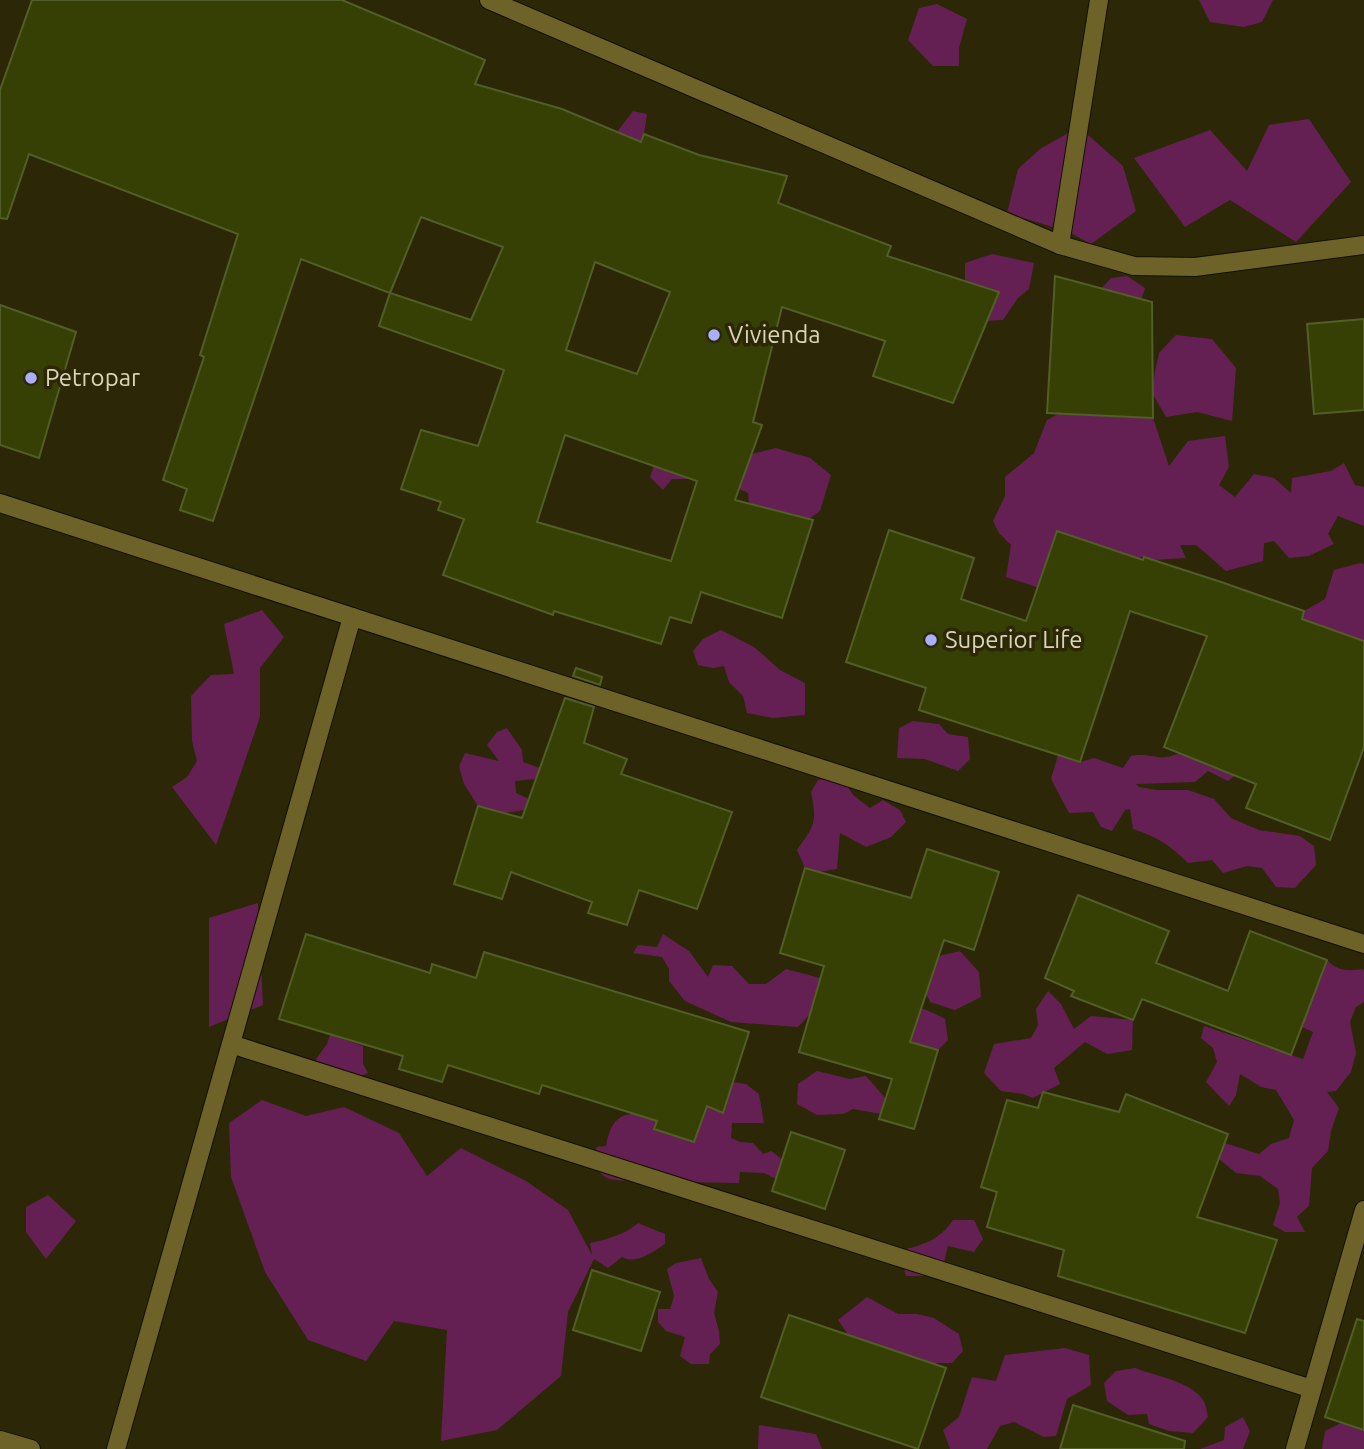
<svg xmlns="http://www.w3.org/2000/svg" width="1364" height="1449" font-family="Ubuntu,sans-serif">
  <style>
    .green { fill: #642052 }
    .building { fill: #364004; stroke: #525e27; stroke-width: 2; fill-rule: evenodd }
    .lines { fill: none; stroke-linecap: round; stroke-linejoin: round }
    .street-casing { stroke: #131001; stroke-width: 20 }
    .street { stroke: #6d6328; stroke-width: 18 }
    .poi-dot { fill: #a9b0fc; stroke: #2c2707; stroke-width: 2.5 }
    .labels { text-anchor: middle; stroke-width: 7; stroke-linejoin: round; paint-order: stroke }
    .poi-label { font-size: 24px; fill: #dad5b8; stroke: #2c2707; text-anchor: start }
  </style>
  <rect width="100%" height="100%" fill="#2c2707"/>
  <g class="green">
    <polygon points="1199,0 1273,0 1262,22 1244,27 1210,22"/>
    <polygon points="937,4 967,19 959,48 959,66 933,66 908,40 919,8"/>
    <polygon points="633,111 647,114 644,134 626,179 584,137 617,132"/>
    <polygon points="1309,119 1351,182 1296,242 1230,200 1185,227 1134,158 1210,130 1247,171 1269,125"/>
    <polygon points="1079,127 1123,166 1136,211 1091,244 1069,232 1007,213 1018,169 1040,149"/>
    <polygon points="992,254 1034,263 1029,289 1018,298 1003,320 981,321 965,282 965,263"/>
    <polygon points="1127,276 1145,288 1134,321 1098,292 1111,278"/>
    <polygon points="1176,335 1212,339 1236,368 1232,421 1197,412 1166,417 1151,391 1159,353"/>
    <polygon points="1058,414 1153,418 1169,466 1188,441 1225,436 1229,467 1219,485 1235,497 1254,474 1274,478 1291,493 1292,478 1331,471 1344,463 1355,485 1364,487 1364,526 1338,516 1328,534 1334,544 1309,556 1289,558 1274,541 1264,543 1263,561 1226,571 1196,545 1180,545 1186,558 1152,560 1144,557 1136,558 1057,531 1045,590 1006,577 1011,545 999,533 993,521 1005,496 1005,477 1034,453 1047,420"/>
    <polygon points="665,434 705,466 689,479 672,479 663,490 650,477"/>
    <polygon points="776,448 810,458 831,475 820,511 809,519 749,503 748,493 739,489 752,454"/>
    <polygon points="1360,563 1364,564 1364,641 1298,633 1304,611 1325,599 1334,570"/>
    <polygon points="262,610 284,637 260,668 260,717 216,845 172,787 187,777 197,761 192,741 191,696 211,675 234,674 224,624"/>
    <polygon points="721,630 754,647 780,670 805,683 805,715 773,718 747,713 743,696 729,682 724,666 713,668 698,665 693,651 703,639"/>
    <polygon points="913,721 939,724 948,734 968,737 970,759 958,771 925,759 897,758 899,728"/>
    <polygon points="507,728 522,750 523,762 540,768 535,779 515,781 516,793 529,799 524,810 504,813 478,806 464,784 459,766 465,753 499,761 487,745 497,732"/>
    <path d="M1179,753L1194,759L1245,768L1228,781L1208,771L1195,782L1136,784L1139,787L1157,790H1188L1214,799L1231,818L1259,830L1300,836L1314,846L1316,865L1295,888L1276,887L1262,868L1247,866L1223,873L1212,860L1188,863C1171,846 1156,836 1133,829L1130,809L1125,810L1112,831L1101,827L1093,812L1069,813L1051,779L1058,755L1080,762L1094,758L1123,768L1131,756C1152,752 1159,763 1179,753Z"/>
    <path d="M841,776L853,795L870,808L883,800L900,810L906,822L891,837L866,847L840,833L837,869L818,872L805,868L797,850C815,825 817,823 811,792L818,780Z"/>
    <polygon points="258,903 263,1005 209,1027 209,918"/>
    <path d="M663,934L689,951L708,977L713,965L732,966L749,984H766L786,969L820,978L829,990C870,996 909,999 945,1019L948,1040L938,1050L811,1013L798,1027L731,1022L685,1001L669,981V969L662,957L633,953L638,945L657,947Z"/>
    <polygon points="960,951 979,972 981,997 955,1010 930,1002 923,987 939,956"/>
    <path d="M1327,960C1339,972 1347,971 1363,969L1364,971V1002L1356,1007L1350,1022L1356,1053L1351,1072L1336,1091L1327,1092L1339,1108L1331,1131L1328,1151L1312,1168L1309,1206L1297,1217L1305,1232H1285L1273,1225L1280,1203L1278,1189L1260,1176L1236,1173L1219,1159L1225,1143L1259,1154L1271,1144L1289,1138L1294,1120L1276,1090L1261,1087L1240,1074L1236,1095L1229,1106L1206,1082L1217,1062L1213,1048L1201,1038L1204,1026L1303,1059L1313,1032L1302,1027Z"/>
    <polygon points="1048,991 1061,1004 1074,1029 1091,1016 1133,1020 1132,1050 1107,1054 1085,1042 1054,1068 1060,1084 1033,1098 1023,1094 1001,1091 984,1073 994,1044 1031,1038 1038,1025 1036,1009"/>
    <polygon points="330,1035 363,1046 363,1064 368,1073 353,1080 351,1093 319,1082 316,1059 327,1044"/>
    <polygon points="817,1071 850,1079 866,1076 886,1099 881,1114 853,1109 843,1114 817,1115 797,1104 798,1084"/>
    <path d="M733,1082L746,1084L759,1094L764,1123H732L731,1138L740,1142L753,1143L763,1154L771,1151L782,1159L776,1179L764,1173L740,1172L739,1183L679,1182L657,1191L635,1179C623,1182 598,1182 597,1164C597,1158 597,1153 596,1147L606,1146C612,1112 628,1109 658,1119L655,1129L694,1142L707,1106L723,1112Z"/>
    <path d="M262,1100L306,1116L344,1107L399,1133L427,1176L461,1148L526,1181L568,1210L592,1255L590,1243C608,1239 624,1235 638,1223L665,1234V1244C652,1252 637,1265 622,1257L608,1268L594,1259L568,1312L561,1376L497,1430L441,1441L447,1330L394,1321L366,1361L308,1340L265,1272L231,1177L229,1123Z"/>
    <polygon points="48,1195 76,1221 46,1259 26,1232 26,1207"/>
    <path d="M953,1220H974L983,1239L974,1252L948,1246L944,1262L928,1276H906L899,1251C922,1245 939,1241 953,1220Z"/>
    <polygon points="701,1258 709,1279 718,1292 714,1313 719,1331 720,1344 710,1354 709,1364 691,1364 680,1356 685,1337 666,1331 658,1322 658,1309 670,1309 674,1296 667,1269 676,1263"/>
    <polygon points="867,1297 898,1314 917,1314 934,1318 959,1334 963,1351 952,1363 932,1363 849,1336 838,1320"/>
    <polygon points="1065,1348 1089,1355 1091,1385 1067,1399 1056,1436 1044,1437 1014,1422 1000,1426 987,1449 950,1449 943,1430 959,1417 972,1377 996,1381 1005,1355"/>
    <path d="M1135,1368C1155,1376 1191,1381 1203,1400C1206,1404 1207,1412 1208,1417L1193,1433L1169,1431L1149,1424L1147,1414L1128,1415L1107,1401L1104,1383L1116,1371Z"/>
    <polygon points="1243,1417 1250,1431 1243,1449 1200,1449 1224,1440 1225,1427"/>
    <polygon points="1341,1423 1364,1430 1364,1449 1322,1449 1325,1431"/>
    <polygon points="759,1425 816,1434 822,1449 758,1449"/>
  </g>
  <g class="building">
    <path d="M32,0H342L485,60L475,84L562,109L641,142L644,134L699,155L787,176L778,203L891,246L887,256L999,292L953,403L873,376L885,341L782,307L753,422L762,425L735,500L813,520L782,618L701,592L691,623L670,617L661,644L554,611L553,615L443,575L464,519L438,510L441,502L401,489L421,430L478,446L504,370L379,326L390,293L301,259L213,521L180,510L187,489L163,480L204,357L200,355L238,234L29,154L7,219L0,218V90ZM421,217L503,247L471,320L390,293ZM595,262L670,292L637,374L566,350ZM565,435L697,481L671,561L537,522Z"/>
    <polygon points="1055,276 1152,302 1153,418 1047,413"/>
    <polygon points="0,305 76,332 39,458 0,445"/>
    <polygon points="1364,319 1364,410 1314,414 1307,324"/>
    <polygon points="889,530 974,558 961,599 1026,621 1057,531 1143,560 1144,557 1221,582 1304,611 1302,619 1364,641 1364,747 1330,840 1246,808 1256,784 1164,747 1207,636 1130,611 1080,762 919,710 926,688 846,662"/>
    <polygon points="576,668 602,677 600,685 573,676"/>
    <polygon points="565,698 594,707 584,743 627,759 621,774 732,812 697,909 639,890 627,925 588,913 592,902 511,872 502,899 454,884 478,806 522,818"/>
    <polygon points="927,849 999,872 974,950 944,940 910,1042 938,1050 914,1129 879,1119 892,1079 799,1052 824,966 780,953 805,868 911,898"/>
    <polygon points="1078,895 1169,931 1156,963 1228,991 1250,931 1327,960 1291,1055 1142,999 1133,1020 1071,996 1074,991 1045,978"/>
    <polygon points="306,934 430,973 432,964 476,978 484,952 749,1032 723,1113 707,1106 694,1142 654,1129 657,1121 542,1085 539,1094 448,1065 442,1082 399,1069 403,1056 279,1019"/>
    <polygon points="1043,1092 1119,1112 1126,1094 1228,1134 1197,1217 1277,1240 1245,1333 1058,1276 1064,1250 987,1227 997,1192 981,1187 1007,1100 1038,1108"/>
    <polygon points="791,1132 845,1150 825,1209 772,1191"/>
    <polygon points="592,1270 660,1292 641,1351 573,1330"/>
    <polygon points="789,1315 946,1368 918,1449 761,1397"/>
    <polygon points="1357,1319 1364,1321 1364,1430 1325,1417"/>
    <polygon points="1073,1405 1185,1441 1184,1449 1060,1449"/>
  </g>
  <g class="lines">
    <g class="street-casing">
      <g id="street">
        <polyline points="489,0 1060,245 1134,266 1195,267 1364,245"/>
        <polyline points="1060,245 1099,0"/>
        <polyline points="0,503 1364,944"/>
        <polyline points="231,1044 1312,1389"/>
        <polyline points="0,1440 31,1449"/>
        <polyline points="116,1449 352,617"/>
        <polyline points="1295,1449 1364,1210"/>
      </g>
    </g>
    <use href="#street" class="street"/>
  </g>
  <g class="poi-dot">
    <circle cx="714" cy="335" r="7"/>
    <circle cx="31" cy="378" r="7"/>
    <circle cx="931" cy="640" r="7"/>
  </g>
  <g class="labels">
    <g class="poi-label">
      <text x="728" y="343">Vivienda</text>
      <text x="45" y="386">Petropar</text>
      <text x="945" y="648">Superior Life</text>
    </g>
  </g>
</svg>
